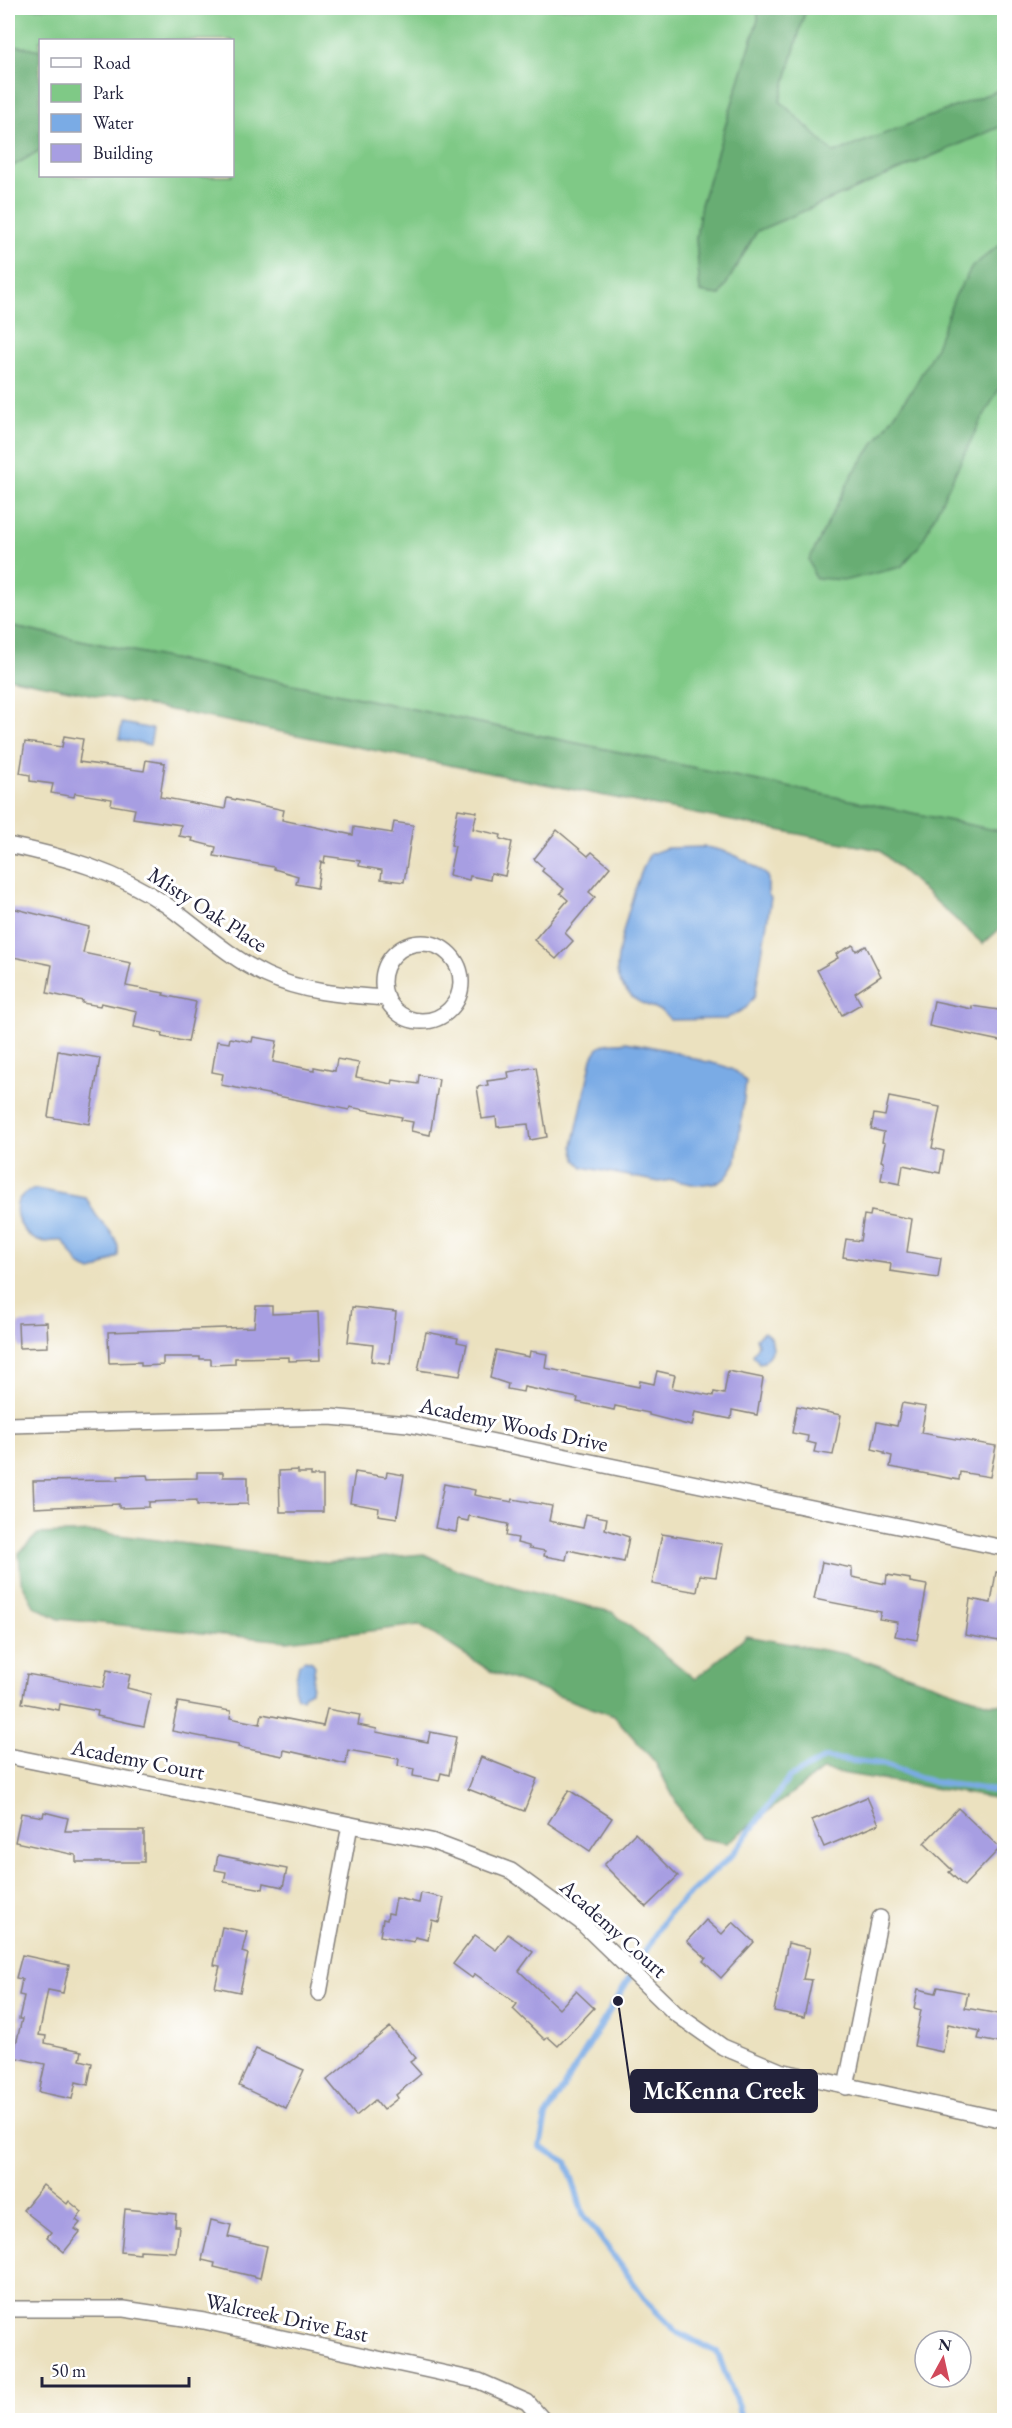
<svg xmlns="http://www.w3.org/2000/svg" width="1012" height="2428" font-family="'EB Garamond',serif">
  <style>
    .green { fill: #7fc986; stroke: #507660; stroke-width: 1.5 }
    .forest { fill: #67ad73; stroke: #446857; stroke-width: 1.5 }
    .water { fill: #7aabe5; stroke: #4e6690; stroke-width: 1.5 }
    .lines { fill: none; stroke-linecap: round; stroke-linejoin: round }
    .stream { stroke: #7aabe5; stroke-width: 6 }
    .building { fill: #a79ee2 }
    .street-casing { stroke: #86827d; stroke-width: 18 }
    .street { stroke: #fff; stroke-width: 15 }
    .labels { text-anchor: middle; stroke-width: 6; stroke-linejoin: round; paint-order: stroke }
    .street-label { font-size: 22px; fill: #22223b; stroke: #fff }
    .leader { fill: none; stroke: #22223b; stroke-width: 2 }
    .callout-dot { fill: #22223b; stroke: #fff; stroke-width: 2 }
    .callout { fill: #22223b; stroke: #22223b; stroke-width: 2 }
    .callout-label { font-size: 24px; text-anchor: middle; font-weight: bold; fill: #fff }
  </style>
  <rect width="100%" height="100%" fill="#fff"/>
  <filter id="ink" filterUnits="userSpaceOnUse"><feTurbulence type="fractalNoise" baseFrequency=".0167" numOctaves="2"/><feDisplacementMap in="SourceGraphic" scale="12" xChannelSelector="R" yChannelSelector="G"/><feConvolveMatrix kernelMatrix="1 2 1 2 8 2 1 2 1" color-interpolation-filters="sRGB"/></filter>
  <filter id="wash" filterUnits="userSpaceOnUse"><feTurbulence type="fractalNoise" baseFrequency=".008" numOctaves="4" result="noise"/><feDisplacementMap in="SourceGraphic" scale="24" xChannelSelector="R" yChannelSelector="G"/><feGaussianBlur stdDeviation="1.35" result="paint"/><feColorMatrix in="noise" values="0 0 0 0 0 0 0 0 0 0 0 0 0 0 0 0 0 1.4 0 .05"/><feComposite in="paint" operator="in"/></filter>
  <g filter="url(#wash)">
    <rect width="100%" height="100%" fill="#ebe1bf"/>
    <g class="green">
      <polygon points="8,8 758,8 758,20 701,205 696,238 700,292 720,295 757,231 1004,125 1004,832 8,625 8,169 40,150 40,176 232,176 232,40 40,40 40,50 8,44"/>
      <polygon points="806,8 1004,8 1004,88 834,154 780,101"/>
    </g>
    <g class="forest">
      <polygon points="758,8 806,8 780,101 834,153 1004,88 1004,125 757,231 720,295 700,292 696,238 701,205 758,20"/>
      <polygon points="8,44 40,50 40,150 8,169"/>
      <polygon points="1004,244 1004,380 978,426 921,544 901,567 847,580 815,578 809,560 852,475 914,387 936,347 954,298 972,267 998,246"/>
      <polygon points="8,625 1004,832 1004,925 983,944 879,850 8,678"/>
      <polygon points="96,1532 324,1562 424,1554 458,1570 535,1593 612,1612 695,1679 747,1636 845,1654 991,1704 1004,1704 1004,1804 1000,1799 822,1770 727,1843 700,1838 684,1817 655,1762 614,1716 492,1672 419,1625 287,1641 59,1619 34,1606 21,1581 19,1553 38,1534"/>
    </g>
    <g class="water">
      <polygon points="122,723 153,729 150,745 119,739"/>
      <path d="M705,847C730,850 748,861 768,876V895L771,898L755,996L746,1008L726,1019L670,1020C663,1007 642,1007 632,997C627,992 620,984 618,978C612,959 638,872 650,854L667,848Z"/>
      <path d="M626,1042C652,1046 671,1050 696,1059C712,1064 736,1065 746,1082L736,1161L726,1178L719,1182L697,1185L672,1180L659,1182L583,1167L576,1160L573,1146L592,1058C601,1039 608,1045 626,1042Z"/>
      <path d="M36,1189L86,1198C90,1203 92,1209 96,1215C105,1228 121,1237 118,1256L98,1269L91,1271L80,1266L63,1241C54,1239 44,1245 36,1240C15,1229 5,1195 36,1189Z"/>
      <polygon points="764,1332 771,1337 773,1349 764,1362 759,1363 753,1355 758,1345 756,1338"/>
      <polygon points="305,1660 312,1662 315,1666 311,1691 305,1694 303,1698 297,1697 294,1688 299,1664"/>
    </g>
    <g class="lines">
      <polyline class="stream" points="741,2420 738,2406 717,2352 678,2333 649,2304 583,2214 567,2162 540,2147 546,2116 668,1914 733,1854 789,1778 825,1758 882,1764 933,1782 1004,1792"/>
    </g>
    <g id="blocks">
      <g class="building">
        <polygon points="64,736 83,739 79,762 144,771 146,760 165,763 160,797 225,809 227,798 284,810 282,820 353,835 354,827 392,833 394,822 413,825 404,882 381,879 382,870 359,866 360,861 325,856 324,863 321,862 317,888 296,884 298,876 274,869 274,867 214,856 216,847 192,841 193,838 179,836 181,825 133,818 135,809 111,805 112,799 75,793 74,797 51,793 53,784 30,781 30,775 20,773 25,742 62,747"/>
        <polygon points="458,809 477,812 473,829 501,835 500,839 512,842 505,876 491,873 490,880 470,876 469,880 449,875 455,846 451,845"/>
        <polygon points="557,830 588,856 592,852 610,867 589,892 595,897 565,933 573,941 556,959 534,940 568,900 560,893 564,889 542,871 544,868 534,859"/>
        <polygon points="8,907 89,927 83,953 131,963 126,986 164,993 163,995 196,1002 188,1042 162,1037 163,1033 134,1027 137,1011 101,1003 100,1006 82,1003 83,1001 47,993 52,965 8,956"/>
        <polygon points="853,945 856,951 866,946 881,976 855,993 861,1004 842,1015 817,970 838,958 836,954"/>
        <polygon points="934,1001 972,1009 972,1006 1005,1011 1005,1042 929,1026"/>
        <polygon points="253,1037 277,1041 273,1062 314,1070 314,1067 335,1071 337,1059 359,1063 356,1077 392,1084 393,1080 418,1084 419,1075 439,1079 430,1135 411,1131 413,1122 401,1120 402,1117 350,1107 349,1110 221,1085 223,1074 212,1072 217,1041 229,1043 230,1038 252,1042"/>
        <polygon points="58,1051 100,1058 89,1124 48,1117"/>
        <polygon points="536,1067 547,1137 530,1140 528,1124 497,1127 496,1117 482,1119 477,1087 488,1085 487,1081 509,1078 508,1072"/>
        <polygon points="889,1097 940,1107 932,1148 944,1151 940,1173 903,1165 900,1184 881,1180 884,1162 881,1161 885,1143 882,1142 884,1132 871,1129 874,1114 885,1116"/>
        <polygon points="871,1211 912,1219 907,1252 941,1258 938,1278 890,1271 891,1264 843,1257 846,1239 860,1241 864,1215 870,1216"/>
        <polygon points="256,1306 272,1306 272,1314 318,1312 320,1360 289,1361 289,1357 235,1358 235,1364 211,1365 211,1359 200,1359 200,1357 163,1357 163,1365 141,1366 141,1362 109,1363 108,1332 254,1327"/>
        <polygon points="352,1307 396,1312 390,1364 371,1361 373,1345 348,1342"/>
        <polygon points="47,1322 48,1347 19,1348 18,1323"/>
        <polygon points="426,1332 458,1338 457,1342 467,1344 460,1376 418,1370"/>
        <polygon points="496,1350 529,1357 530,1351 547,1354 545,1368 639,1387 640,1381 654,1384 657,1371 675,1375 672,1388 713,1396 714,1392 724,1394 728,1371 763,1378 757,1415 732,1410 731,1419 695,1412 692,1426 649,1415 649,1413 615,1406 614,1410 577,1402 578,1398 524,1387 523,1392 507,1389 508,1384 490,1378"/>
        <polygon points="902,1403 926,1407 921,1433 996,1446 990,1477 960,1472 959,1480 890,1467 892,1456 884,1454 884,1452 872,1449 877,1422 897,1426"/>
        <polygon points="797,1406 841,1415 833,1455 814,1452 816,1444 807,1442 808,1436 792,1433"/>
        <polygon points="298,1470 298,1473 311,1473 311,1476 323,1476 323,1512 280,1512 279,1471"/>
        <polygon points="197,1472 223,1472 223,1477 248,1477 248,1504 197,1505 197,1500 149,1502 149,1507 119,1508 119,1504 34,1508 33,1481 118,1480 118,1476 147,1475 148,1479 197,1478"/>
        <polygon points="355,1472 386,1477 387,1472 404,1475 397,1518 378,1515 379,1508 350,1503"/>
        <polygon points="444,1484 475,1490 474,1495 512,1502 513,1499 552,1506 549,1521 583,1528 586,1514 607,1518 605,1529 629,1537 624,1562 568,1550 566,1560 544,1556 545,1551 529,1548 529,1546 517,1543 518,1538 506,1536 508,1524 469,1516 468,1521 458,1519 456,1532 435,1528"/>
        <polygon points="662,1534 722,1544 716,1577 700,1575 697,1592 652,1584"/>
        <polygon points="822,1562 852,1568 852,1577 886,1584 887,1575 910,1579 910,1582 927,1585 917,1640 895,1636 898,1622 879,1619 881,1612 814,1599"/>
        <polygon points="996,1572 1005,1573 1005,1642 965,1635 970,1599 991,1603"/>
        <polygon points="107,1670 130,1675 127,1688 151,1694 144,1726 97,1716 98,1711 60,1704 59,1710 22,1703 27,1674 103,1688"/>
        <polygon points="178,1702 231,1711 230,1718 260,1724 262,1714 323,1726 327,1709 360,1715 358,1725 377,1729 376,1732 428,1742 430,1732 456,1737 449,1775 441,1773 439,1781 413,1776 414,1769 398,1766 399,1759 348,1750 346,1764 284,1750 283,1756 238,1747 239,1744 172,1731"/>
        <polygon points="481,1757 537,1779 524,1811 468,1789"/>
        <polygon points="569,1790 612,1818 590,1851 548,1823"/>
        <polygon points="867,1797 879,1824 824,1847 812,1820"/>
        <polygon points="958,1808 1000,1848 964,1886 949,1872 952,1870 924,1843"/>
        <polygon points="44,1812 68,1818 65,1831 144,1831 144,1862 76,1862 76,1855 15,1842 21,1813 43,1817"/>
        <polygon points="635,1833 678,1876 646,1907 604,1865"/>
        <polygon points="218,1855 287,1869 283,1887 264,1883 263,1889 224,1882 226,1872 215,1870"/>
        <polygon points="421,1893 444,1898 439,1922 432,1920 428,1940 415,1937 414,1942 380,1936 383,1919 387,1920 388,1913 393,1914 396,1898 419,1903"/>
        <polygon points="706,1920 722,1934 733,1922 754,1942 721,1978 703,1961 706,1958 687,1941"/>
        <polygon points="222,1927 247,1932 242,1952 248,1954 240,1992 215,1987 220,1966 214,1965"/>
        <polygon points="508,1934 533,1952 519,1971 559,2009 576,1991 594,2008 558,2046 548,2037 545,2040 513,2009 517,2004 475,1974 472,1978 453,1964 475,1935 496,1950"/>
        <polygon points="788,1943 810,1948 803,1979 812,1980 804,2017 774,2011"/>
        <polygon points="22,1955 69,1965 63,1993 48,1990 39,2035 46,2036 45,2043 82,2051 80,2060 92,2063 88,2085 76,2082 72,2099 39,2092 45,2064 13,2057 22,2019 19,2019 24,1996 19,1995 22,1979 16,1978"/>
        <polygon points="938,1987 968,1993 965,2008 1005,2015 1005,2044 978,2039 980,2031 948,2024 943,2052 914,2046 921,2010 914,2008 918,1989 936,1993"/>
        <polygon points="390,2027 416,2058 410,2062 421,2074 396,2095 398,2098 383,2110 375,2100 356,2116 327,2080"/>
        <polygon points="256,2049 304,2070 286,2108 239,2086"/>
        <polygon points="43,2185 67,2204 69,2201 82,2212 76,2220 80,2223 75,2229 80,2232 64,2252 47,2237 51,2232 23,2210"/>
        <polygon points="125,2209 176,2214 175,2226 179,2226 176,2252 140,2250 140,2254 121,2252"/>
        <polygon points="211,2220 231,2225 228,2237 267,2246 260,2278 214,2267 215,2263 202,2260"/>
      </g>
    </g>
  </g>
  <g filter="url(#ink)">
    <use href="#blocks" fill-opacity="0" stroke="#86827d" stroke-width="1.5"/>
    <g class="lines">
      <g class="street-casing">
        <g id="street">
          <path d="M8,845C63,856 118,872 165,904C198,928 229,957 266,975C304,993 346,995 387,998"/>
          <circle cx="422" cy="982" r="39"/>
          <polyline points="8,1425 330,1417 408,1424 1004,1548"/>
          <polyline points="8,1756 431,1841 511,1871 581,1922 675,2013 723,2047 780,2071 1004,2120"/>
          <polyline points="319,1993 350,1825"/>
          <polyline points="846,2087 880,1918"/>
          <polyline points="8,2309 124,2309 204,2321 479,2381 527,2402 543,2420"/>
        </g>
      </g>
      <use href="#street" class="street"/>
    </g>
  </g>
  <g class="labels">
    <g class="street-label">
      <text transform="translate(208 909) rotate(33)" y="8">Misty Oak Place</text>
      <text transform="translate(514 1424) rotate(12)" y="8">Academy Woods Drive</text>
      <text transform="translate(138 1759) rotate(11)" y="8">Academy Court</text>
      <text transform="translate(614 1928) rotate(42)" y="8">Academy Court</text>
      <text transform="translate(287 2317) rotate(12)" y="8">Walcreek Drive East</text>
    </g>
  </g>
  <path class="leader" d="M618 2001L631 2091"/>
  <circle class="callout-dot" cx="618" cy="2001" r="6"/>
  <rect class="callout" x="631" y="2070" width="186" height="42" rx="6"/>
  <g class="callout-label">
    <text x="724" y="2099">McKenna Creek</text>
  </g>
  <rect width="1012" height="2428" fill="none" stroke="#fff" stroke-width="30"/>
  <rect x="39" y="39" width="195" height="138" fill="#ffffff" stroke="#a7a7b1" stroke-width="1.5"/>
  <rect x="51" y="58" width="30" height="9" fill="#ffffff" stroke="#a7a7b1" stroke-width="1.5"/>
  <text x="93" y="69" font-size="18" fill="#22223b">Road</text>
  <rect x="51" y="84" width="30" height="18" fill="#7fc986" stroke="#a7a7b1" stroke-width="1.5"/>
  <text x="93" y="99" font-size="18" fill="#22223b">Park</text>
  <rect x="51" y="114" width="30" height="18" fill="#7aabe5" stroke="#a7a7b1" stroke-width="1.5"/>
  <text x="93" y="129" font-size="18" fill="#22223b">Water</text>
  <rect x="51" y="144" width="30" height="18" fill="#a79ee2" stroke="#a7a7b1" stroke-width="1.5"/>
  <text x="93" y="159" font-size="18" fill="#22223b">Building</text>
  <g transform="translate(943 2359) rotate(8)"><circle r="28" fill="#ffffff" stroke="#a7a7b1" stroke-width="1.5"/>
  <path d="M0-4.5L10 22L0 15L-10 22Z" fill="#d1495b"/>
  <text y="-9" font-size="16" font-weight="bold" text-anchor="middle" fill="#22223b">N</text>
  </g>
  <path d="M42 2377v9h147v-9" fill="none" stroke="#22223b" stroke-width="3"/>
  <text x="51" y="2377" font-size="18" fill="#22223b" stroke="#ffffff" stroke-width="4.5" paint-order="stroke">50 m</text>
</svg>
